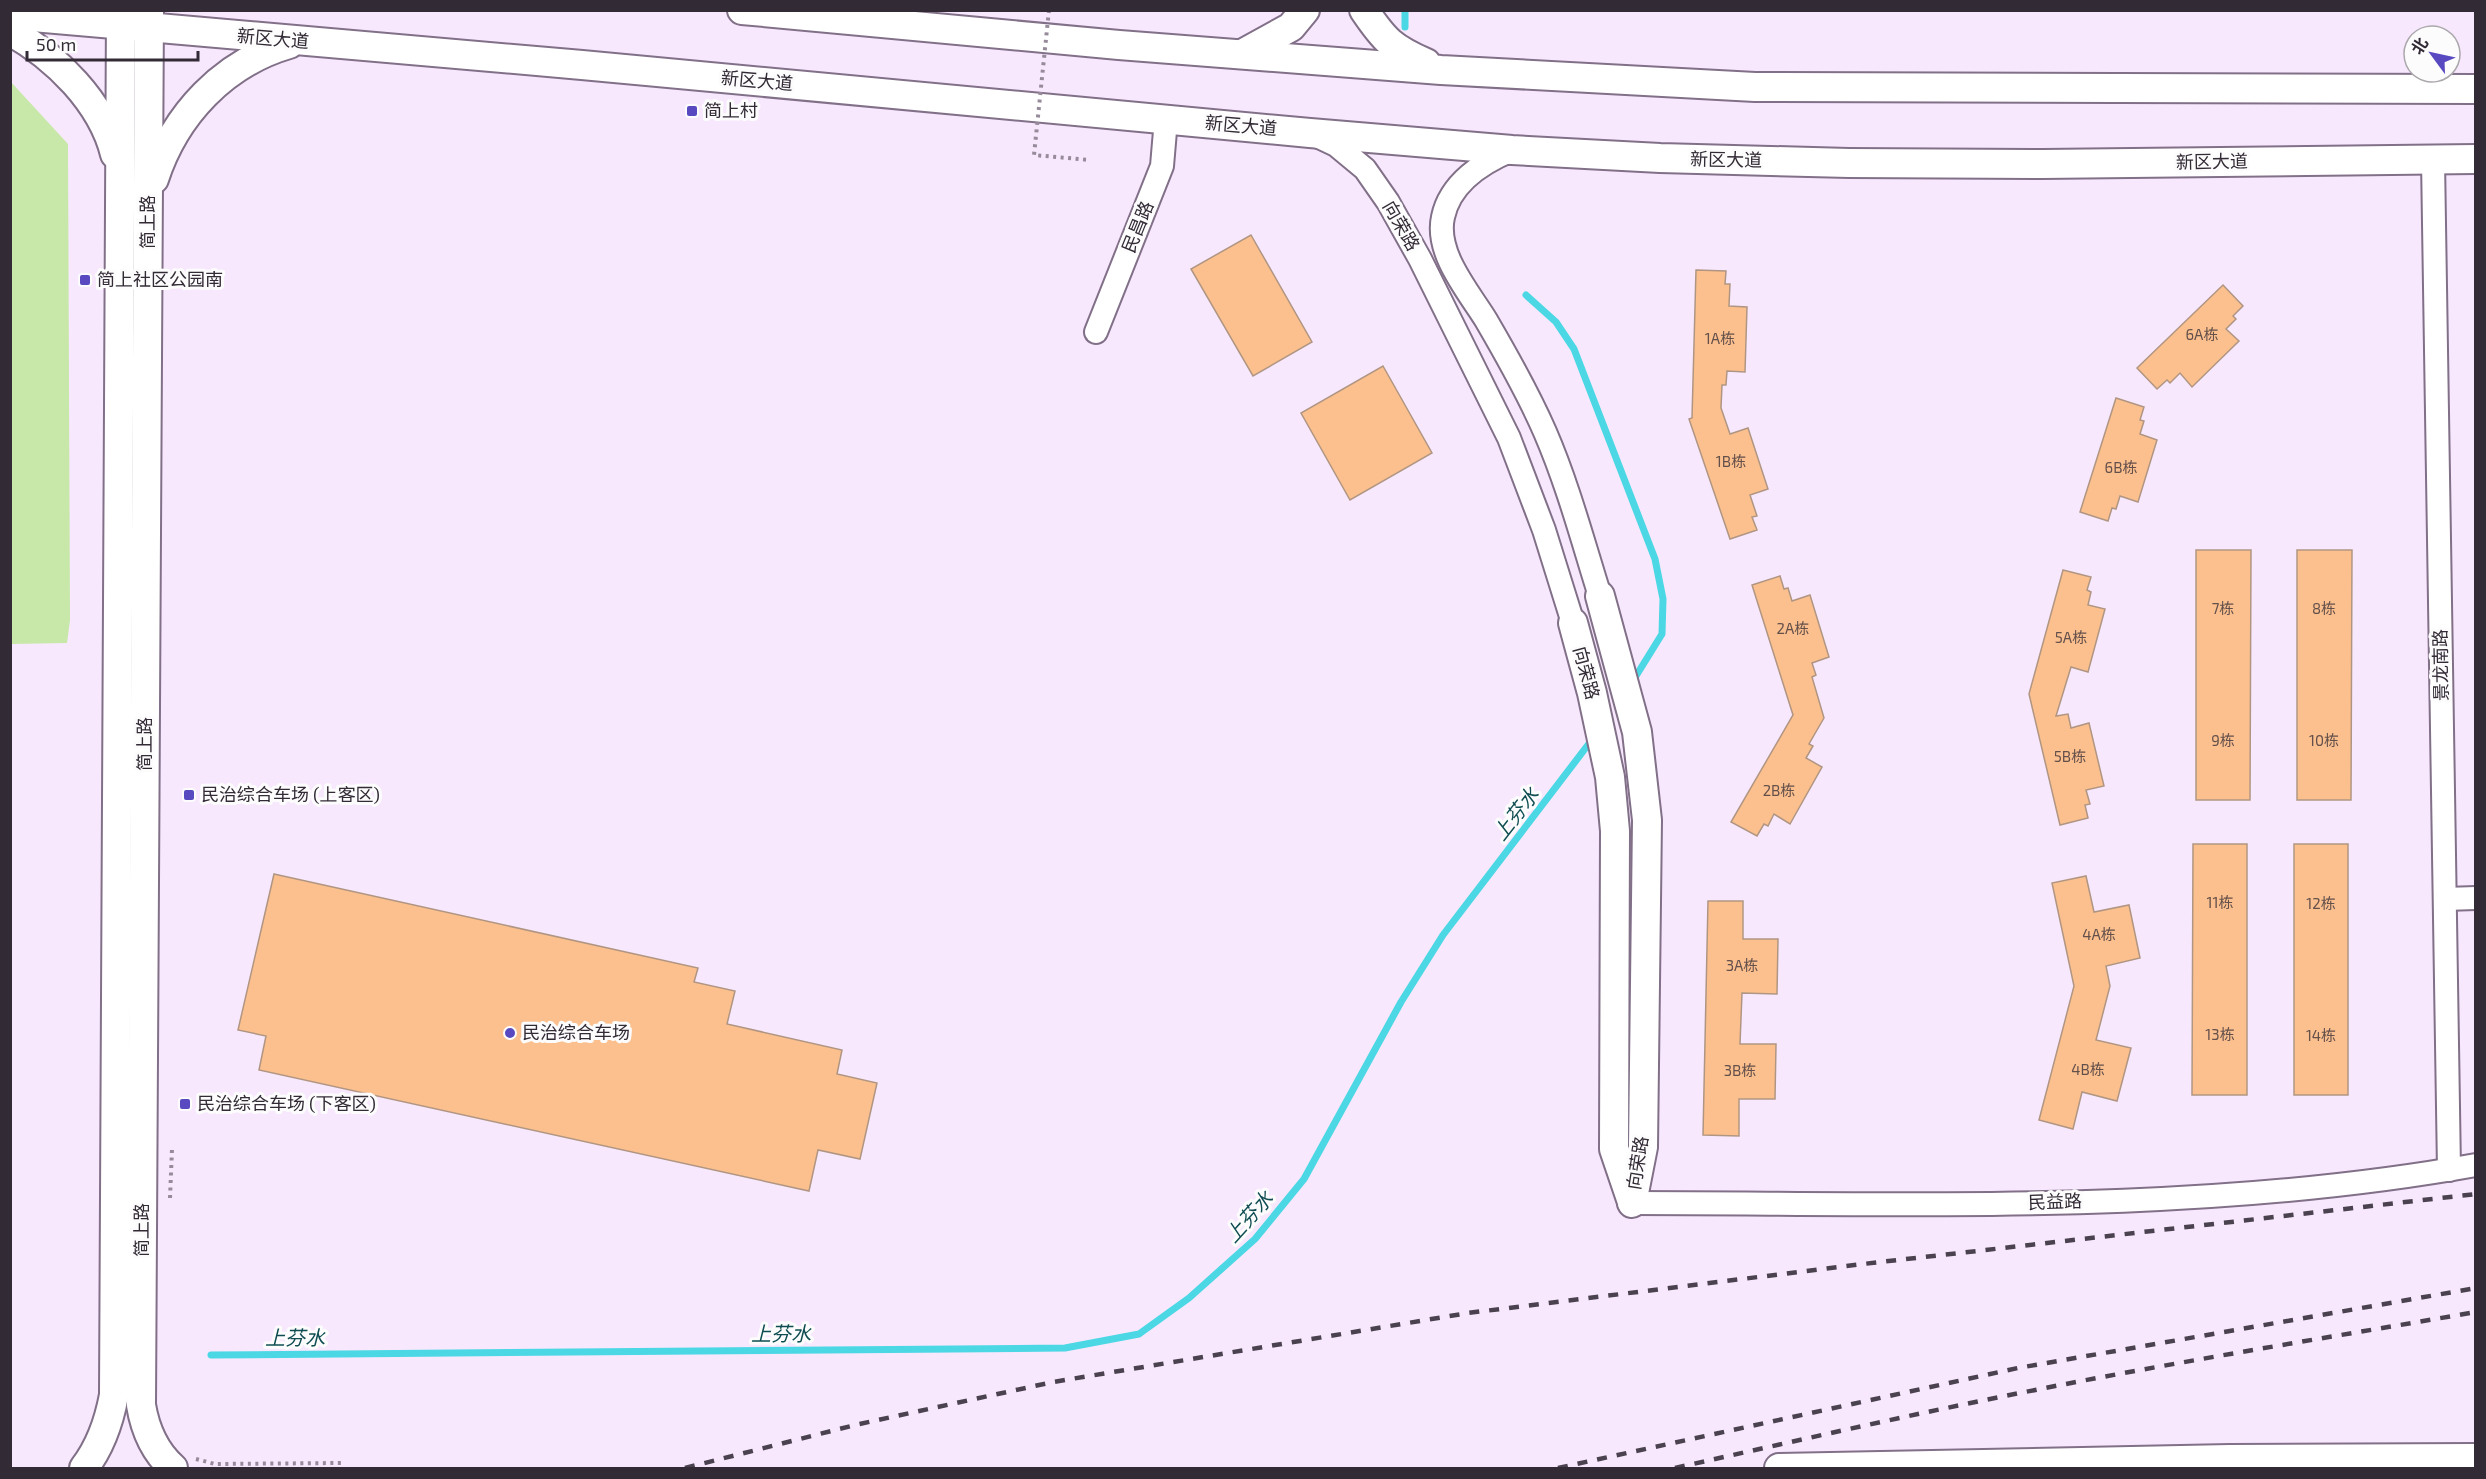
<svg xmlns="http://www.w3.org/2000/svg" width="2486" height="1479" font-family="'Exo 2','Noto Sans SC',sans-serif">
  <style>
    .green { fill: #c7e8a8 }
    .lines { fill: none; stroke-linecap: round; stroke-linejoin: round }
    .stream { stroke: #4bd7e3; stroke-width: 7 }
    .building { fill: #fcc08e; stroke: #b09682; stroke-width: 1.5 }
    .minor-casing { stroke: #817088; stroke-width: 26 }
    .major-casing { stroke: #817088; stroke-width: 32 }
    .path { stroke: #978b9b; stroke-width: 4; stroke-dasharray: 3 4.5; stroke-linecap: butt }
    .minor { stroke: #fff; stroke-width: 22 }
    .major { stroke: #fff; stroke-width: 28 }
    .rail { stroke: #4b424f; stroke-width: 4.5; stroke-dasharray: 10 10; stroke-linecap: butt }
    .path-bridge { stroke: #978b9b; stroke-width: 4; stroke-dasharray: 3 4.5; stroke-linecap: butt }
    .poi-dot { fill: #5849c1; stroke: #fcfcfc; stroke-width: 2 }
    .labels { text-anchor: middle; stroke-width: 6; stroke-linejoin: round; paint-order: stroke }
    .number-label { font-size: 15px; fill: #64504b }
    .street-label { font-size: 18px; fill: #322a35; stroke: #fcfcfc }
    .poi-label { font-size: 18px; fill: #322a35; stroke: #fcfcfc; text-anchor: start }
    .water-label { font-size: 20px; font-style: italic; fill: #0f4d52; stroke: #fcfcfc }
  </style>
  <rect width="100%" height="100%" fill="#f8e8fe"/>
  <polygon class="green" points="11,82 68,144 70,620 67,643 11,644"/>
  <g class="lines">
    <g class="stream">
      <polyline points="1405,10 1405,27"/>
      <polyline points="1526,295 1556,322 1574,349 1655,559 1663,599 1662,634 1631,684"/>
      <polyline points="211,1355 1065,1348 1139,1334 1189,1298 1255,1239 1304,1179 1401,1002 1443,935 1594,737"/>
    </g>
  </g>
  <g class="building">
    <polygon points="1251,235 1312,342 1253,376 1191,269"/>
    <polygon points="1696,270 1726,271 1725,284 1730,284 1729,306 1747,307 1745,372 1727,371 1726,385 1722,385 1721,408 1730,434 1748,428 1768,489 1750,495 1757,516 1752,517 1757,530 1730,539 1689,419 1692,418"/>
    <polygon points="2223,285 2243,306 2233,316 2236,319 2226,329 2239,341 2192,387 2180,373 2170,383 2167,380 2157,389 2137,368"/>
    <polygon points="1383,366 1432,453 1350,500 1301,413"/>
    <polygon points="2116,398 2144,407 2140,420 2144,421 2140,434 2157,440 2138,502 2120,496 2116,509 2112,508 2108,521 2080,512"/>
    <polygon points="2196,550 2251,550 2250,800 2196,800"/>
    <polygon points="2297,550 2352,550 2351,800 2297,800"/>
    <polygon points="2063,570 2091,577 2087,590 2091,592 2088,605 2105,609 2088,672 2071,667 2056,716 2068,714 2071,728 2089,723 2104,786 2086,790 2090,804 2085,805 2088,818 2060,825 2029,694"/>
    <polygon points="1780,576 1784,589 1788,588 1792,601 1810,595 1829,657 1812,663 1816,675 1812,677 1824,718 1809,744 1813,746 1806,758 1822,767 1790,824 1774,814 1768,826 1764,824 1757,836 1731,822 1793,715 1752,585"/>
    <polygon points="2193,844 2247,844 2247,1095 2192,1095"/>
    <rect x="2294" y="844" width="54" height="251"/>
    <polygon points="274,874 698,968 694,982 735,991 727,1024 842,1050 837,1074 877,1083 860,1159 818,1150 809,1191 259,1070 266,1036 238,1030"/>
    <polygon points="2086,876 2094,912 2129,905 2140,958 2106,966 2110,986 2096,1040 2131,1048 2117,1101 2082,1092 2073,1129 2039,1120 2074,986 2052,883"/>
    <polygon points="1708,901 1743,901 1743,939 1778,939 1777,994 1742,993 1740,1044 1776,1044 1775,1099 1739,1099 1739,1136 1703,1135"/>
  </g>
  <g class="lines">
    <g class="minor-casing">
      <g id="minor">
        <polyline points="1317,136 1336,145 1365,169 1388,202 1420,259 1509,438 1544,530 1573,623"/>
        <path d="M1512,150C1483,162 1450,183 1443,217C1435,253 1468,291 1486,320C1507,356 1528,393 1545,432C1568,485 1583,542 1600,596"/>
        <polyline points="2433,160 2449,1170"/>
        <polyline points="1096,332 1162,166 1166,119"/>
        <polyline points="2445,899 2476,898"/>
        <path d="M1632,1203C1913,1203 2198,1215 2476,1165"/>
      </g>
    </g>
    <g class="major-casing">
      <g id="major">
        <path d="M149,10L141,1405C145,1429 155,1452 173,1468"/>
        <polyline points="742,10 1119,45 1441,70 1755,87 2476,89"/>
        <path d="M1364,10C1385,41 1392,48 1426,63"/>
        <polyline points="10,15 582,65 1310,133 1512,150 1660,158 1849,163 2042,164 2476,159"/>
        <path d="M10,31C56,57 102,102 115,154"/>
        <polyline points="1242,54 1291,27 1305,10"/>
        <path d="M154,179C175,114 224,63 289,44"/>
        <polyline points="1600,596 1637,732 1647,820 1643,1147 1632,1203"/>
        <polyline points="1573,623 1592,693 1610,777 1615,831 1614,1149 1632,1202"/>
        <path d="M84,1468C101,1446 109,1422 114,1395L121,10"/>
        <polyline points="1779,1468 2230,1459 2476,1458"/>
      </g>
    </g>
    <g class="path">
      <polyline points="170,1198 172,1149"/>
      <polyline points="196,1459 215,1464 341,1463"/>
    </g>
    <use href="#minor" class="minor"/>
    <use href="#major" class="major"/>
    <g class="rail">
      <polyline points="685,1468 855,1425 1053,1382 1468,1313 1863,1264 2476,1194"/>
      <polyline points="1558,1468 2018,1368 2476,1288"/>
      <path d="M1675,1468C1791,1442 1908,1415 2025,1392C2175,1362 2325,1338 2476,1312"/>
    </g>
    <polyline class="path-bridge" points="1049,10 1034,155 1090,160"/>
  </g>
  <g class="poi-dot">
    <rect x="686" y="105" width="12" height="12" rx="3"/>
    <rect x="79" y="274" width="12" height="12" rx="3"/>
    <rect x="183" y="789" width="12" height="12" rx="3"/>
    <circle cx="510" cy="1033" r="6"/>
    <rect x="179" y="1098" width="12" height="12" rx="3"/>
  </g>
  <g class="labels">
    <g class="number-label">
      <text x="2202" y="340">6A栋</text>
      <text x="1720" y="344">1A栋</text>
      <text x="1731" y="467">1B栋</text>
      <text x="2121" y="473">6B栋</text>
      <text x="2223" y="614">7栋</text>
      <text x="2324" y="614">8栋</text>
      <text x="1793" y="634">2A栋</text>
      <text x="2071" y="643">5A栋</text>
      <text x="2223" y="746">9栋</text>
      <text x="2324" y="746">10栋</text>
      <text x="2070" y="762">5B栋</text>
      <text x="1779" y="796">2B栋</text>
      <text x="2220" y="908">11栋</text>
      <text x="2321" y="909">12栋</text>
      <text x="2099" y="940">4A栋</text>
      <text x="1742" y="971">3A栋</text>
      <text x="2220" y="1040">13栋</text>
      <text x="2321" y="1041">14栋</text>
      <text x="2088" y="1075">4B栋</text>
      <text x="1740" y="1076">3B栋</text>
    </g>
    <g class="street-label">
      <text transform="translate(273 39) rotate(5)" y="6">新区大道</text>
      <text transform="translate(757 81) rotate(5)" y="6">新区大道</text>
      <text transform="translate(1241 126) rotate(5)" y="6">新区大道</text>
      <text transform="translate(1726 160) rotate(1)" y="6">新区大道</text>
      <text transform="translate(2212 162) rotate(-1)" y="6">新区大道</text>
      <text transform="translate(148 222) rotate(-90)" y="6">简上路</text>
      <text transform="translate(1401 226) rotate(60)" y="6">向荣路</text>
      <text transform="translate(1138 227) rotate(-68)" y="6">民昌路</text>
      <text transform="translate(2441 665) rotate(-91)" y="6">景龙南路</text>
      <text transform="translate(1586 673) rotate(75)" y="6">向荣路</text>
      <text transform="translate(145 744) rotate(-90)" y="6">简上路</text>
      <text transform="translate(1638 1163) rotate(-81)" y="6">向荣路</text>
      <text transform="translate(2055 1202) rotate(-2)" y="6">民益路</text>
      <text transform="translate(142 1230) rotate(-90)" y="6">简上路</text>
    </g>
    <g class="poi-label">
      <text x="704" y="117">简上村</text>
      <text x="97" y="286">简上社区公园南</text>
      <text x="201" y="801">民治综合车场 (上客区)</text>
      <text x="522" y="1039">民治综合车场</text>
      <text x="197" y="1110">民治综合车场 (下客区)</text>
    </g>
    <g class="water-label">
      <text transform="translate(1516 814) rotate(-52)" y="7">上芬水</text>
      <text transform="translate(1249 1217) rotate(-48)" y="7">上芬水</text>
      <text x="781" y="1341">上芬水</text>
      <text x="295" y="1345">上芬水</text>
    </g>
  </g>
  <rect width="2486" height="1479" fill="none" stroke="#322a35" stroke-width="24"/>
  <g transform="translate(2432 54) rotate(303)"><circle r="28" fill="#fcfcfc" stroke="#aba8ac" stroke-width="1.5"/>
  <path d="M0-4.5L10 22L0 15L-10 22Z" fill="#5849c1"/>
  <text y="-9" font-size="16" font-weight="bold" text-anchor="middle" fill="#322a35">北</text>
  </g>
  <path d="M27 51v9h171v-9" fill="none" stroke="#322a35" stroke-width="3"/>
  <text x="36" y="51" font-size="18" fill="#322a35" stroke="#fcfcfc" stroke-width="4.5" paint-order="stroke">50 m</text>
</svg>
